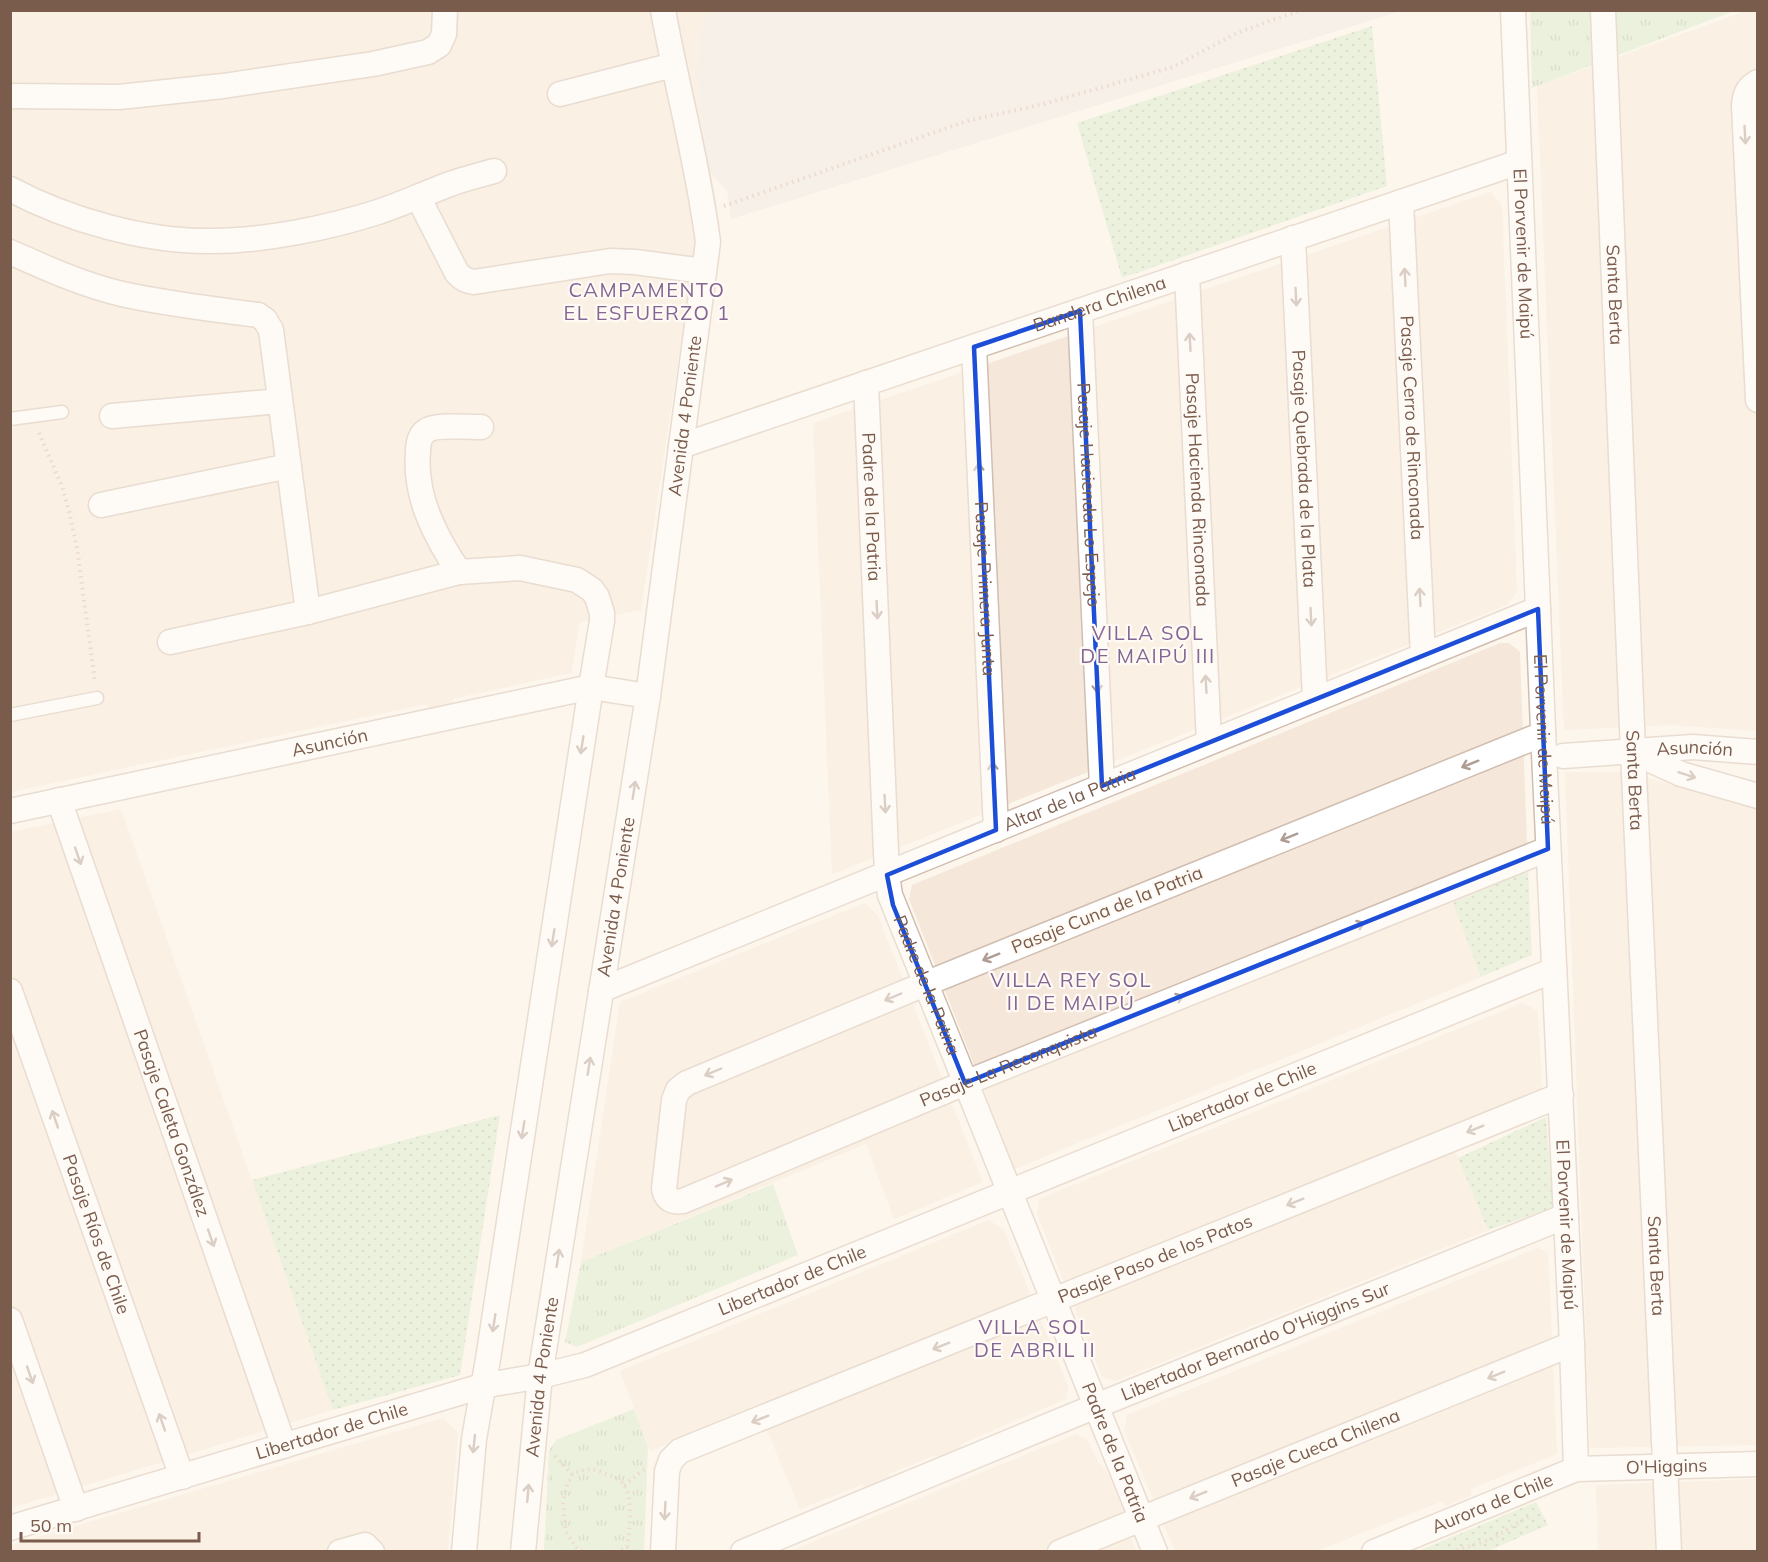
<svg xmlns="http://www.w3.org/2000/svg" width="1768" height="1562" font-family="Mulish,sans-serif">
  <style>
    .residential { fill: #f5e8da }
    .industrial { fill: #efe9e4 }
    .grass { fill: url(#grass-dots) }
    .park { fill: url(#park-tufts) }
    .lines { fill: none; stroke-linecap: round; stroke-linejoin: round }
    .lane-casing { stroke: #d1beb0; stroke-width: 15 }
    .street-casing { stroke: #d1beb0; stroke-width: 27 }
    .path { stroke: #d9b8a5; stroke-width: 4; stroke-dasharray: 1.5 4.5; stroke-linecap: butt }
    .lane { stroke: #fff; stroke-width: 12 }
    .street { stroke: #fff; stroke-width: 24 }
    .oneway { stroke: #af9d94 }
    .marked { fill: none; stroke: #1d4ed8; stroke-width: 4.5; stroke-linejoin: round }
    .labels { text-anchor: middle; stroke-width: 4.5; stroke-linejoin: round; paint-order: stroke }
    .street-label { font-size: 18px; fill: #7a5c4d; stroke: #fffaf3 }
    .neighbourhood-label { font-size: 20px; letter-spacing: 1.5px; fill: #846695; stroke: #fffaf3 }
  </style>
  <defs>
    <pattern id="grass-dots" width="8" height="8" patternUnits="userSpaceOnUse" patternTransform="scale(1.5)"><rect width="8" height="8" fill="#d8ecc9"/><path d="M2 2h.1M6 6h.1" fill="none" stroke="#b4c2a5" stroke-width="1.8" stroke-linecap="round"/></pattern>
    <pattern id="park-tufts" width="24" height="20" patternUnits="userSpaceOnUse" patternTransform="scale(1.5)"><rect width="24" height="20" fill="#d8ecc9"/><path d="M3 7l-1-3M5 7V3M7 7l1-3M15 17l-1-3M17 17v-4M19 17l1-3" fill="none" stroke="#b4c2a5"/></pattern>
  </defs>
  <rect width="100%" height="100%" fill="#fdf6ec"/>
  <g class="residential">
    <polygon points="10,11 714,11 702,25 696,72 709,171 697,235 641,610 580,622 571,673 452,699 453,706 429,711 427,704 11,792"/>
    <polygon points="1746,11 1757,11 1757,731 1673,725 1564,730 1537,86"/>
    <polygon points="1491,192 1502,205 1517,592 1507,605 832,874 813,423"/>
    <polygon points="1500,643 1509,643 1520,652 1528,871 1454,904 1481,977 1015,1169 909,899 912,885"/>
    <polygon points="1565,772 1625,772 1757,807 1757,1445 1590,1448"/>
    <polygon points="121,809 333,1410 11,1508 11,832"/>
    <polygon points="865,903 878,916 983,1182 894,1219 866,1144 581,1262 620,1002"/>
    <polygon points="1522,1003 1538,1011 1542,1092 1447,1131 1488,1230 1116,1381 1102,1377 1037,1214 1039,1199"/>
    <polygon points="989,1220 1004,1230 1068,1386 1066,1399 961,1444 963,1451 939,1461 936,1455 888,1474 890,1481 866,1490 863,1484 800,1509 758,1409 650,1451 620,1371"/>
    <polygon points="1537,1248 1548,1252 1557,1454 1470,1489 1472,1495 1446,1506 1443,1501 1317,1551 1175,1551 1124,1431 1127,1415"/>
    <polygon points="443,1418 458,1433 448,1551 11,1552 11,1545"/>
    <polygon points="1076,1434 1088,1441 1098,1462 1106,1470 1125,1511 1129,1533 1136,1551 788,1552"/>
    <polygon points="1757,1479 1757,1551 1598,1551 1596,1485"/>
  </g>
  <polygon class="industrial" points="714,10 1401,10 1401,11 731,219 727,191 709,171 696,72 702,25"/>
  <g class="grass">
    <polygon points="1372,26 1387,186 1122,278 1077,123"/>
    <polygon points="1528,871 1532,955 1481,977 1453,903"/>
    <polygon points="500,1115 460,1375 333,1410 252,1180"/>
    <polygon points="1546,1117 1553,1208 1488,1230 1458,1158"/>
    <polygon points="1536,1502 1548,1525 1488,1551 1418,1551"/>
  </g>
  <g class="park">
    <polygon points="1530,10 1734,11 1532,88"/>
    <polygon points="773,1184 798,1255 577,1347 565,1342 581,1262"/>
    <polygon points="634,1409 648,1447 644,1551 544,1551 549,1451 556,1440"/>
  </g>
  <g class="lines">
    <g class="lane-casing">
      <g id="lane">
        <polyline points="10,419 62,412"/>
        <polyline points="10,715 97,698"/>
      </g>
    </g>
    <g class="street-casing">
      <g id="street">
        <path id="s1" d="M1513,10L1544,753L1572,1344L1576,1469"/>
        <path id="s2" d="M1603,10L1633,752L1669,1552"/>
        <path d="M1758,82C1748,87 1745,94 1744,105L1758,400"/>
        <polyline points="560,94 673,65"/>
        <polyline points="10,96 119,97 223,86 373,64 428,52 439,45 444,34 445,10"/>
        <path d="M10,189C68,220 146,242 212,241C264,241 328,228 378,212C402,204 426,193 450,184C464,179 479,175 494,171"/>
        <path d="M418,197L457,273C462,279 467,281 474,282L610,261L635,262L704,271"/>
        <path id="s3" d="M1401,202L1423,656"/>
        <path id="s4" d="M1293,238L1315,699"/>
        <path d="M10,252C46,268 83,285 122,294C167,304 212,309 258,315L265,320L271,330L308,612"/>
        <path id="s5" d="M1187,274L1209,742"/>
        <path id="s6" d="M1080,311L1102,786"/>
        <path id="s7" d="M974,347L996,830"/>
        <path id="s8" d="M866,383L887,875L890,895L1155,1552"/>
        <polyline points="112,416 280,401"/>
        <path id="s9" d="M681,446L1519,162"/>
        <polyline points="101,505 289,466"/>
        <path d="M459,572C435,536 414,496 418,452C418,444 419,436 426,431C435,424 468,427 481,427"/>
        <polyline points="170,642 308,612 459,572 520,568 577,580 592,590 597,597 602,613 602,621 591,687 488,1359 474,1439 464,1552"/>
        <path id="s10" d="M1543,734L925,984L687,1083L678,1090L674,1100L664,1189C666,1199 672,1203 683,1201L965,1083L1548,849"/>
        <polyline points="1635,753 1681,774 1758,796"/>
        <path id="s11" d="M1563,756L1693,747L1758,752"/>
        <path id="s12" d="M59,800L284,1446"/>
        <path id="s13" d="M10,811L591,687L648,696"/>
        <path id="s14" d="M601,990L1538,609"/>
        <path id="s15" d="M10,991L182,1477"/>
        <polyline points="10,1320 76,1509"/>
        <path id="s16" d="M10,1528L482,1386L540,1376L585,1365L1554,970"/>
        <polyline points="340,1552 365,1545 372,1552"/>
        <path id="s17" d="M523,1552L540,1376L648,696L708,242C698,164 677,88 663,10"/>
        <path id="s18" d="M663,1552L667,1471L671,1460L680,1451L1561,1095"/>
        <path id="s19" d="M743,1552L1096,1406L1566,1216"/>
        <path id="s20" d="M1060,1552L1572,1344"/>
        <path id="s21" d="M1374,1552L1576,1469L1758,1464"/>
      </g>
    </g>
    <g class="path">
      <polyline points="724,206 967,121 1044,104 1173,67 1235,34 1269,21 1302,10"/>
      <polyline points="39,433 62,486 69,511 77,548 95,682"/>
      <polyline points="555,1456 572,1474"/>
      <polyline points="624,1485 645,1469"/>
      <polyline points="627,1547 633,1552"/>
      <path d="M588,1552L578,1550L566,1532L563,1504L566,1488L572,1474C588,1468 593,1467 608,1475C614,1477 621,1480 624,1485C633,1497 630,1532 627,1547L618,1552"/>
      <polyline points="1451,1552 1492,1539 1531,1515"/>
    </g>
    <use href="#lane" class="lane"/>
    <use href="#street" class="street"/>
  </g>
  <defs><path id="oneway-shaft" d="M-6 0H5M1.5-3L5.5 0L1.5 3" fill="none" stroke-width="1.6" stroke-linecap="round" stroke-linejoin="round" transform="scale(1.5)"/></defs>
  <g class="oneway">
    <use href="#oneway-shaft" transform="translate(1745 135) rotate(87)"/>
    <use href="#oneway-shaft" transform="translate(1405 277) rotate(-93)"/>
    <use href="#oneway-shaft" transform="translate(1296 297) rotate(87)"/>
    <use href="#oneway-shaft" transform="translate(1190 342) rotate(-93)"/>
    <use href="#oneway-shaft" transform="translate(979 472) rotate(-93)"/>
    <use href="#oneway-shaft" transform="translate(1420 597) rotate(-93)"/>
    <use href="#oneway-shaft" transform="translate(877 610) rotate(87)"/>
    <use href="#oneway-shaft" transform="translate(1311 617) rotate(87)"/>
    <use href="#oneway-shaft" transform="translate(1097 684) rotate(87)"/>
    <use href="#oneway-shaft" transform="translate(1206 684) rotate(-93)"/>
    <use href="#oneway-shaft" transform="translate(582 745) rotate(99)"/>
    <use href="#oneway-shaft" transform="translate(1470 764) rotate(158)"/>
    <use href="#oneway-shaft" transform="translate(993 771) rotate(-93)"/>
    <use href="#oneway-shaft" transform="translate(1687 775) rotate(18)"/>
    <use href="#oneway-shaft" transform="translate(634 790) rotate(-81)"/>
    <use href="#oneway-shaft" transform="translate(885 804) rotate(87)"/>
    <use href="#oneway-shaft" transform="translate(1289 837) rotate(158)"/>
    <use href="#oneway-shaft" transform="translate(78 856) rotate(71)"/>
    <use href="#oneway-shaft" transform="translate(1356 926) rotate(-22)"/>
    <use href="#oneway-shaft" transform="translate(553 938) rotate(99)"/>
    <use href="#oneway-shaft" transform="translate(991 957) rotate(158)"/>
    <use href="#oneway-shaft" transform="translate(893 997) rotate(157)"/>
    <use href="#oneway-shaft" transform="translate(1175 999) rotate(-22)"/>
    <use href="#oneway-shaft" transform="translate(589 1066) rotate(-81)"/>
    <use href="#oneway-shaft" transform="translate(713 1072) rotate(157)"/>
    <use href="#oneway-shaft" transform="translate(55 1119) rotate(-109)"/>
    <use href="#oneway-shaft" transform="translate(1475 1129) rotate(158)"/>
    <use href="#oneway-shaft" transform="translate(523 1130) rotate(99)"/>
    <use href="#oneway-shaft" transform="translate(724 1183) rotate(-23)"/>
    <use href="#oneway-shaft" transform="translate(1295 1202) rotate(158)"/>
    <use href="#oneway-shaft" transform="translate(211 1238) rotate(71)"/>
    <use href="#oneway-shaft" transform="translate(558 1258) rotate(-81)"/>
    <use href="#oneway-shaft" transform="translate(494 1323) rotate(99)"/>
    <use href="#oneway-shaft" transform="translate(941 1346) rotate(158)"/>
    <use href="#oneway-shaft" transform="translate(30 1375) rotate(71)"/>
    <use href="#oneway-shaft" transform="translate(1496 1375) rotate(158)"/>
    <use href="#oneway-shaft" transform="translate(760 1419) rotate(158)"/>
    <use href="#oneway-shaft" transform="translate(162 1422) rotate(-109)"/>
    <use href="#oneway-shaft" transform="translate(474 1444) rotate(96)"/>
    <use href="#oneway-shaft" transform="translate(528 1493) rotate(-85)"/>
    <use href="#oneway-shaft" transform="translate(1198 1495) rotate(158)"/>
    <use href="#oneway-shaft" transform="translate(665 1511) rotate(93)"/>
  </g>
  <path d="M0 0H1768V1562H0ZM1080,311L1102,786L1538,609L1548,849L965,1083L893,905L887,875L996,830L974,347Z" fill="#fdf6ec" fill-opacity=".55" fill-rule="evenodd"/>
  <path class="marked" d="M1080,311L1102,786L1538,609L1548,849L965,1083L893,905L887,875L996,830L974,347Z"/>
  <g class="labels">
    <g class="street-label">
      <text dy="6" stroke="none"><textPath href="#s1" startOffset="244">El Porvenir de Maipú</textPath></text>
      <text dy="6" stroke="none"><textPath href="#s2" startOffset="285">Santa Berta</textPath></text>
      <text dy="6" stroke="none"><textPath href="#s9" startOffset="442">Bandera Chilena</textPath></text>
      <text dy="6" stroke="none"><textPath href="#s17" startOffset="1148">Avenida 4 Poniente</textPath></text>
      <text dy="6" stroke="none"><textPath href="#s3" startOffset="226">Pasaje Cerro de Rinconada</textPath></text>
      <text dy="6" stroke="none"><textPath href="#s4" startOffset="231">Pasaje Quebrada de la Plata</textPath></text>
      <text dy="6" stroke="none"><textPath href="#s5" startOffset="216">Pasaje Hacienda Rinconada</textPath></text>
      <text dy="6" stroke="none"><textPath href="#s6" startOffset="184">Pasaje Hacienda Lo Espejo</textPath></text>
      <text dy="6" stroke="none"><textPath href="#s8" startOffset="124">Padre de la Patria</textPath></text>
      <text dy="6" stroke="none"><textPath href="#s7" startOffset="242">Pasaje Primera Junta</textPath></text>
      <text dy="6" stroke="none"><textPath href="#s1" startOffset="730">El Porvenir de Maipú</textPath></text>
      <text dy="6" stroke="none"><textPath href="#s13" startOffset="327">Asunción</textPath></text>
      <text dy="6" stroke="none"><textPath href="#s11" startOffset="132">Asunción</textPath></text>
      <text dy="6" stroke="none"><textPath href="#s2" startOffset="771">Santa Berta</textPath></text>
      <text dy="6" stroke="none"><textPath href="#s14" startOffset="506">Altar de la Patria</textPath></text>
      <text dy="6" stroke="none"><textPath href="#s17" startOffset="662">Avenida 4 Poniente</textPath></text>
      <text transform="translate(1107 910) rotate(-22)" y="6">Pasaje Cuna de la Patria</text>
      <text dy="6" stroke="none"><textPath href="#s8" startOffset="610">Padre de la Patria</textPath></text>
      <text dy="6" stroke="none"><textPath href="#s10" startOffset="1414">Pasaje La Reconquista</textPath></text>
      <text dy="6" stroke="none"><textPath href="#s16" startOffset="1308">Libertador de Chile</textPath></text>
      <text dy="6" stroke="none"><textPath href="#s12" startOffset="342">Pasaje Caleta González</textPath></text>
      <text dy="6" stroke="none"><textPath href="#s1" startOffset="1216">El Porvenir de Maipú</textPath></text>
      <text dy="6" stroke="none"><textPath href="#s15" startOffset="258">Pasaje Ríos de Chile</textPath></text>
      <text dy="6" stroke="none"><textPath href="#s18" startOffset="618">Pasaje Paso de los Patos</textPath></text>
      <text dy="6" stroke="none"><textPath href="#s2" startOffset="1257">Santa Berta</textPath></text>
      <text dy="6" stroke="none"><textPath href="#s16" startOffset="822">Libertador de Chile</textPath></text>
      <text dy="6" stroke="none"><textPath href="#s19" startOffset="554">Libertador Bernardo O'Higgins Sur</textPath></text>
      <text dy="6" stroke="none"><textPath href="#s17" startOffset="176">Avenida 4 Poniente</textPath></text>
      <text dy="6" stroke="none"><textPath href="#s16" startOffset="336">Libertador de Chile</textPath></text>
      <text dy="6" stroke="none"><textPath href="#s20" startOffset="276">Pasaje Cueca Chilena</textPath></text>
      <text dy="6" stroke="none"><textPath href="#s8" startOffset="1114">Padre de la Patria</textPath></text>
      <text dy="6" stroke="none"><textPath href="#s21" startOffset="309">O'Higgins</textPath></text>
      <text dy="6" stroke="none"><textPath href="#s21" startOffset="128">Aurora de Chile</textPath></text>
    </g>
    <g class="neighbourhood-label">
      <text x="647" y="297">CAMPAMENTO<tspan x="647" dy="23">EL ESFUERZO 1</tspan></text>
      <text x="1148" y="640">VILLA SOL<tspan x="1148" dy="23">DE MAIPÚ III</tspan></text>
      <text x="1071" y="987">VILLA REY SOL<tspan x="1071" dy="23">II DE MAIPÚ</tspan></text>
      <text x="1035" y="1334">VILLA SOL<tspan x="1035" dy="23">DE ABRIL II</tspan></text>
    </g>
  </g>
  <rect width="1768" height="1562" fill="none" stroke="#7a5c4d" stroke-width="24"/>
  <path d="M21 1532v9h178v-9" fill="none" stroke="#7a5c4d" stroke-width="3"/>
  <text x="30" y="1532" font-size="18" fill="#7a5c4d" stroke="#fffaf3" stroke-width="4.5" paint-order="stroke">50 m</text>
</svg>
